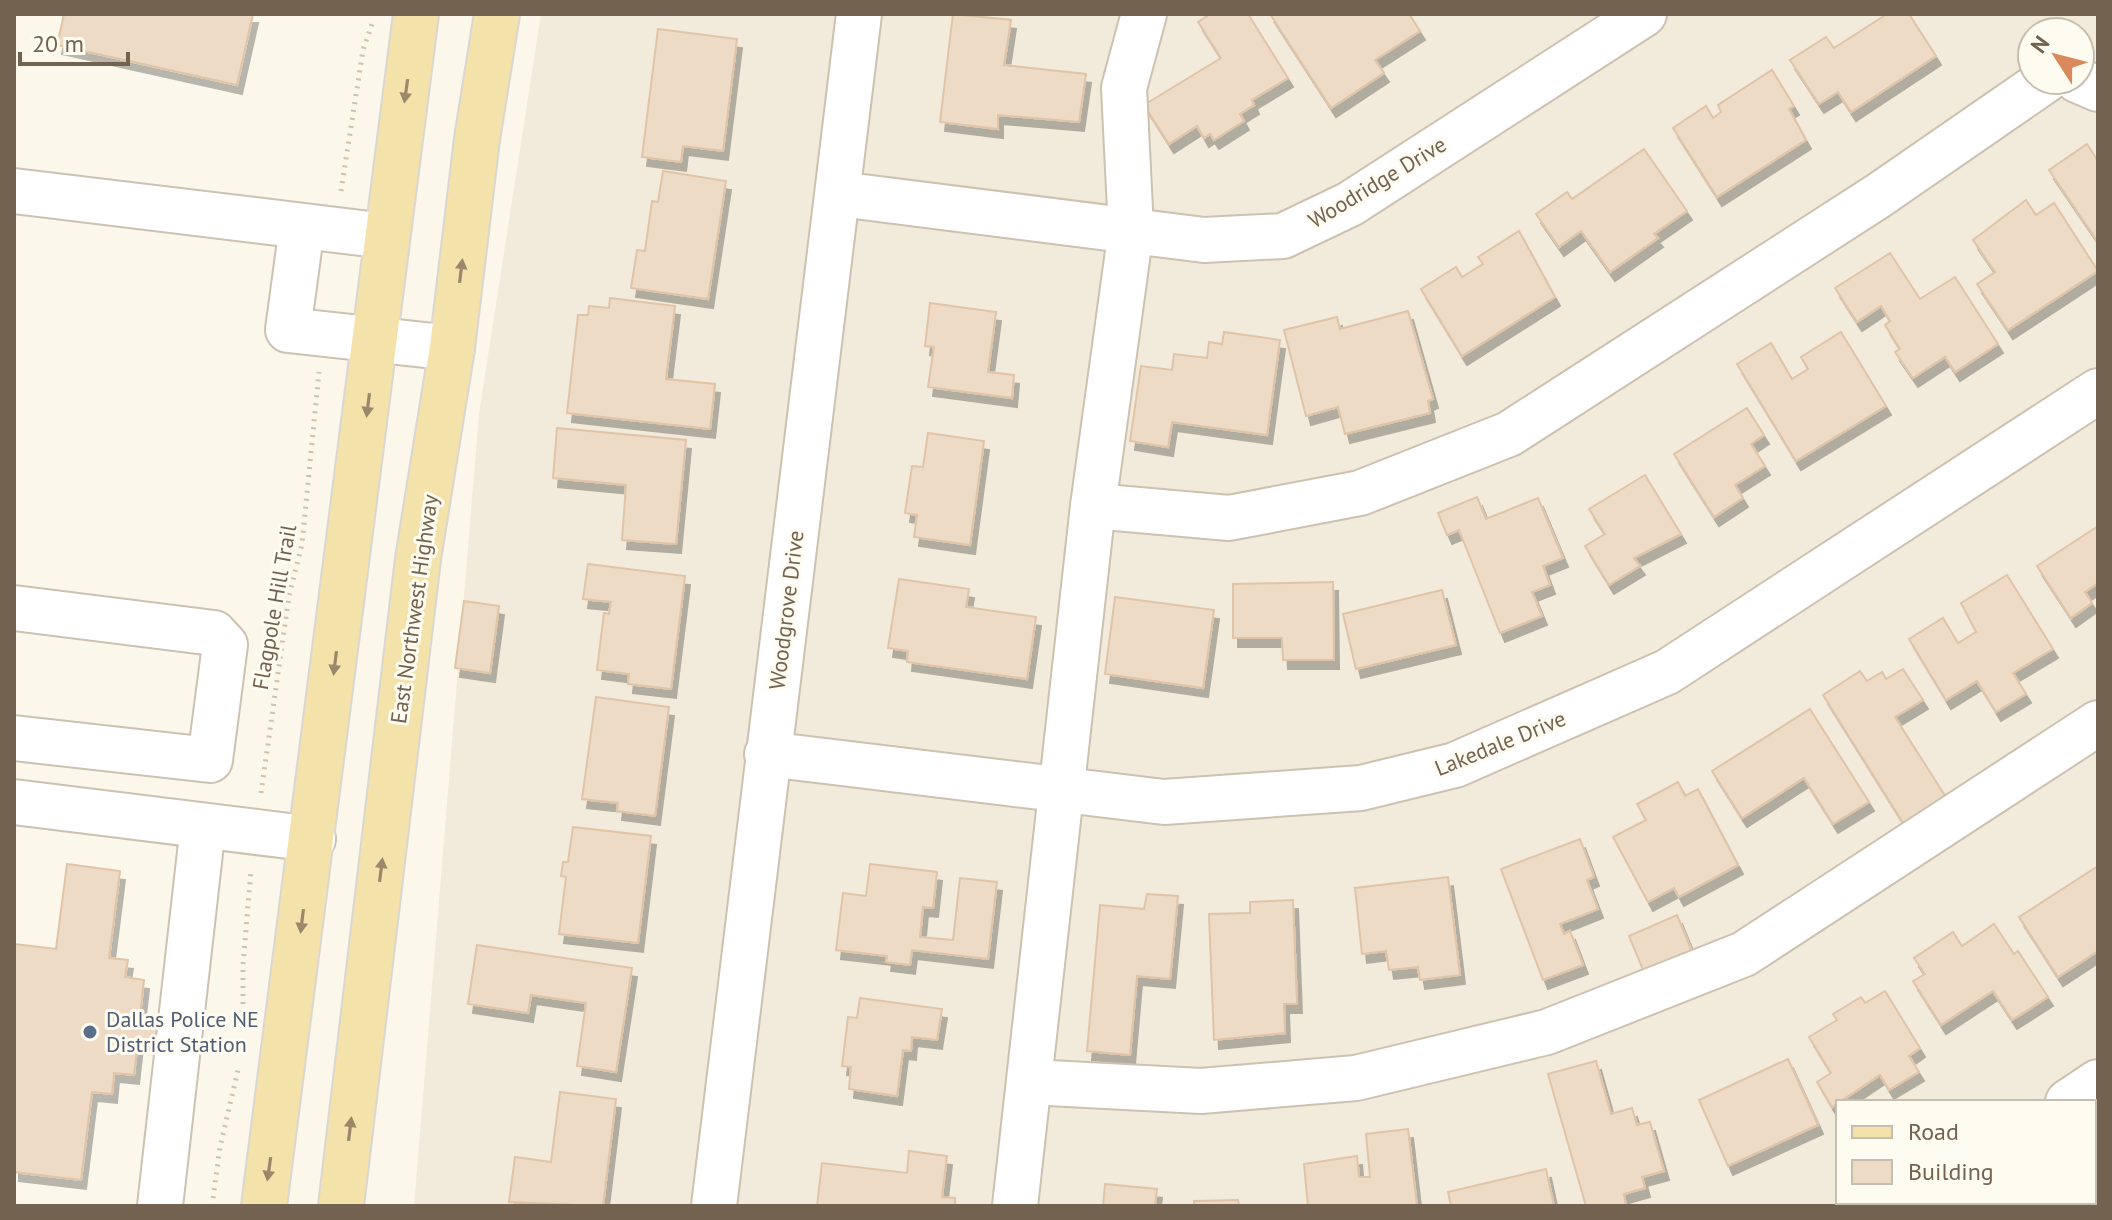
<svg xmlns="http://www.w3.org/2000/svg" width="2112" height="1220" font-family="'PT Sans',sans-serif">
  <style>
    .residential { fill: #f2eada; fill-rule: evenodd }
    .building { fill: #eedbc5; stroke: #e0c4a7; stroke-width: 2; filter: url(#shadow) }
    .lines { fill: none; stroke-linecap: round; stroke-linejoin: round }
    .minor-casing { stroke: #cdc1b1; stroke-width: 48 }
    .major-casing { stroke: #dbd6d2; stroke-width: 48 }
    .path { stroke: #d4bfa8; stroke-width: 5; stroke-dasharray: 2 6; stroke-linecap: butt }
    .minor { stroke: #fff; stroke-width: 44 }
    .major { stroke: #f3e2aa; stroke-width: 44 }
    .oneway { fill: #9a886b }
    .service-dot { fill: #5c6f8a; stroke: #fefbf1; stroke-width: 3 }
    .labels { text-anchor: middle; stroke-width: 6; stroke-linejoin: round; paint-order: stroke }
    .street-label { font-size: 22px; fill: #746250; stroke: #fefbf1 }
    .service-label { font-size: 22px; fill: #4e5e75; stroke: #fefbf1; text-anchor: start }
  </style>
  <defs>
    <filter id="shadow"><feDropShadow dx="5" dy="9" stdDeviation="0" flood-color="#0004"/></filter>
  </defs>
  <rect width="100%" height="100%" fill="#fbf7eb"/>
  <path class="residential" d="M541,14H2098V1206H414L479,414ZM2032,32H2080V80H2032ZM1838,1102H2094V1202H1838Z"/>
  <g class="building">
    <polygon points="64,14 253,14 237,85 57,45"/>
    <polygon points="953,14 1011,20 1004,65 1086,74 1079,122 998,115 998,129 940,122"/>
    <polygon points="1210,14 1248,14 1288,78 1252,100 1254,105 1240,114 1244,121 1214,140 1210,134 1204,138 1197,126 1169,144 1144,105 1221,58 1198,22"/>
    <polygon points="1270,14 1409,14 1420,31 1375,60 1384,73 1331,108"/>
    <polygon points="1887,14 1909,14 1936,56 1851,112 1838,92 1819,104 1790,60 1826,37 1834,48"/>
    <polygon points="658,29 737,39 723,151 683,146 681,162 642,157"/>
    <polygon points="1772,70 1794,106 1789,109 1806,140 1717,197 1673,128 1706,106 1713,118 1721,112 1718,105"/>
    <polygon points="2087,144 2098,161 2098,242 2049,170"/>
    <polygon points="1644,149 1687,211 1654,234 1658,238 1610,272 1581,231 1559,247 1536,214 1567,192 1572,199"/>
    <polygon points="663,171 726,181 708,299 631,288 637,250 645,251 652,201 658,202"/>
    <polygon points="2026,200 2036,215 2054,203 2098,271 2008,330 1977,284 1995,272 1973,240"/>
    <polygon points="1519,231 1555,297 1462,356 1421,289 1456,267 1462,277 1483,264 1478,257"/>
    <polygon points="1890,253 1920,299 1955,277 1998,344 1955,372 1945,357 1913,378 1895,352 1900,349 1885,325 1890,321 1881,306 1857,322 1835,288"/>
    <polygon points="610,298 675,306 666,379 715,384 710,429 567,413 578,315 588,315 589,306 609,308"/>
    <polygon points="930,303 996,312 988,372 1014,375 1012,398 928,387 934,347 925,346"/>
    <polygon points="1408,311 1433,399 1428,401 1430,413 1345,434 1338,407 1306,416 1284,330 1337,317 1340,329"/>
    <polygon points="1224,332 1280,340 1267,435 1172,422 1168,447 1130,441 1141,366 1172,370 1174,354 1207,358 1209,342 1222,344"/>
    <polygon points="1841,332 1886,406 1796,461 1737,364 1771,343 1792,379 1808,369 1801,357"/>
    <polygon points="1747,408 1764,435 1751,444 1765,466 1735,485 1743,498 1714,517 1674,454"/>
    <polygon points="557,428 686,440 676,544 622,540 626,485 553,478"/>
    <polygon points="928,433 984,441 970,545 914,537 917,515 905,513 912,466 923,467"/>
    <polygon points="1645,475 1681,534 1634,558 1640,566 1609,585 1585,546 1605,534 1589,509"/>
    <polygon points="1477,497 1486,519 1538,498 1563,558 1543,566 1550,585 1532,592 1542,616 1500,633 1459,530 1447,535 1438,513"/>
    <polygon points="2098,526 2098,583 2085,592 2092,603 2071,618 2037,566"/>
    <polygon points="588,564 685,576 671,689 628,684 629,674 597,670 604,613 609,614 611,602 583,599"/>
    <polygon points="2007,575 2053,649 2013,673 2026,694 1996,712 1977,681 1946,700 1909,639 1943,618 1958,643 1976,632 1961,603"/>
    <polygon points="899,579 969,589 966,607 1036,617 1027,679 907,662 908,651 888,648"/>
    <polygon points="1333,582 1334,660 1283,660 1282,638 1233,638 1233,584"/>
    <polygon points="1442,590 1456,645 1356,669 1343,614"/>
    <polygon points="1115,597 1214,610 1203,688 1105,674"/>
    <polygon points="464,601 499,606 490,673 455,668"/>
    <polygon points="1903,669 1923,700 1895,717 1949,802 1907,829 1823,695 1860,671 1867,681 1882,672 1886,679"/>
    <polygon points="596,697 669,707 655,816 617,811 618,803 582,799"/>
    <polygon points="1810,709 1869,802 1833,824 1804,778 1742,818 1712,771"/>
    <polygon points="1678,782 1685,796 1698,789 1738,865 1679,897 1674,888 1648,902 1613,837 1646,820 1637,804"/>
    <polygon points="573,827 651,836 638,943 559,934 566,877 561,876 563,862 568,862"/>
    <polygon points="1580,839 1594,877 1587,880 1598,909 1560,924 1564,934 1570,931 1583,965 1543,980 1501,869"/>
    <polygon points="67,864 120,871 109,958 128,960 125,977 144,980 140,1015 165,1018 161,1042 138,1040 134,1075 114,1073 112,1094 92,1092 81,1180 14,1172 14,944 56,949"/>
    <polygon points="870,864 937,872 933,908 923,907 920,937 953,940 960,878 997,882 988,959 912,950 910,965 886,962 887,956 836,950 843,893 866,896"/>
    <polygon points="2098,866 2098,951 2058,977 2019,917"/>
    <polygon points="1448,877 1460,975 1420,980 1418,967 1389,970 1386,951 1362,954 1355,888"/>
    <polygon points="1147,894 1178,896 1170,979 1137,976 1130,1055 1087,1051 1100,905 1144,909"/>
    <polygon points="1293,900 1297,1004 1284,1004 1285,1033 1214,1040 1209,914 1250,913 1250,902"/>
    <polygon points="1677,915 1696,961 1648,982 1629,936"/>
    <polygon points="1994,924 2014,954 2018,951 2048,997 2012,1020 1993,991 1941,1025 1913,981 1925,974 1914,958 1953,932 1962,946"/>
    <polygon points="477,945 632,968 616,1072 577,1066 586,1003 531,995 528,1013 468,1004"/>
    <polygon points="1885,991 1920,1048 1909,1056 1919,1072 1889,1090 1880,1075 1832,1107 1817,1082 1831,1073 1809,1037 1837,1020 1833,1014 1861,997 1865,1003"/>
    <polygon points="860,998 942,1009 937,1040 912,1037 911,1051 903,1050 897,1096 849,1089 851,1067 842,1066 848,1017 857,1018"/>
    <polygon points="1788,1059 1818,1125 1728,1166 1699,1100"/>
    <polygon points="1596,1061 1611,1114 1632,1108 1637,1125 1650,1122 1664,1171 1642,1177 1645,1188 1624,1194 1626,1206 1586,1206 1548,1074"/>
    <polygon points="560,1092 616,1099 603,1206 509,1202 515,1157 551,1162"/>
    <polygon points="1408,1129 1417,1206 1308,1206 1304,1164 1357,1156 1359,1177 1370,1177 1366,1134"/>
    <polygon points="909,1151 947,1156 942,1197 955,1198 955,1205 965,1206 817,1206 822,1163 907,1173"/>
    <polygon points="1546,1169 1554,1206 1451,1206 1448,1192"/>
    <polygon points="1105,1184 1157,1189 1155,1206 1103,1206"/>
    <polygon points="1238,1200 1239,1206 1194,1206 1194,1201"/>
  </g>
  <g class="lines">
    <g class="minor-casing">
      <g id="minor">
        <polyline points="2077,80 2098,89"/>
        <polyline points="14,191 386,236"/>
        <polyline points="839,194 1204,240 1283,236 1350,204 1644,14"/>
        <polyline points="302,227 288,330 452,348"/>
        <polyline points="1093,506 1229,518 1360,493 1509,434 1878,196 2046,80"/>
        <polyline points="14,608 214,633 225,645 210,760 14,738"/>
        <polyline points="767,754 1164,802 1361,788 1455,765 1667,672 2098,391"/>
        <polyline points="14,802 313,839"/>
        <polyline points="1030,1082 1201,1091 1356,1078 1547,1032 1744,954 2098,723"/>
        <polyline points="2068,1102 2098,1082"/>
        <polyline points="160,1206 203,826"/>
        <polyline points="714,1206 859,14"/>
        <polyline points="1015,1206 1093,506 1131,230 1124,88 1144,14"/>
        <polyline points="1907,1206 1913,1202"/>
      </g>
    </g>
    <g class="major-casing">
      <g id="major">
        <polyline points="264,1206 416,14"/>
        <polyline points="341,1206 418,559 452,348 477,139 497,14"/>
      </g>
    </g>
    <g class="path">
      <polyline points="341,191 363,50 372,24"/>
      <polyline points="261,793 289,596 302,544 319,372"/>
      <polyline points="243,1028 243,965 251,870"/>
      <polyline points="212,1206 220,1147 238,1070"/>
    </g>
    <use href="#minor" class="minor"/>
    <use href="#major" class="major"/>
  </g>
  <defs><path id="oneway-solid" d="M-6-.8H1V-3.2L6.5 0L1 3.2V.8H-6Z" transform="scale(2)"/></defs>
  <g class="oneway">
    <use href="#oneway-solid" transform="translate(406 91) rotate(98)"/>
    <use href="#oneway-solid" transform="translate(461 271) rotate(-83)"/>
    <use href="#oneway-solid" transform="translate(368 405) rotate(97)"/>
    <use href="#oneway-solid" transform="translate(335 663) rotate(97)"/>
    <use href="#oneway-solid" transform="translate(381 870) rotate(-83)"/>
    <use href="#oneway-solid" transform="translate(302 921) rotate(97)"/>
    <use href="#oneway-solid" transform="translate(350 1129) rotate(-83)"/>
    <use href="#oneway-solid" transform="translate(269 1169) rotate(98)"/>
  </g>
  <circle class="service-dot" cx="90" cy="1032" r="8"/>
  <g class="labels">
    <g class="street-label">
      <text transform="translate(1377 182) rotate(-31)" y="8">Woodridge Drive</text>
      <text transform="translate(274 607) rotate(-80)" y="8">Flagpole Hill Trail</text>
      <text transform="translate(414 609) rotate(-82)" y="8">East Northwest Highway</text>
      <text transform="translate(786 610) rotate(-83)" y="8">Woodgrove Drive</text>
      <text transform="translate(1500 743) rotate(-22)" y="8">Lakedale Drive</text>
    </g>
    <g class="service-label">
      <text x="106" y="1027">Dallas Police NE<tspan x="106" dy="25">District Station</tspan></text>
    </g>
  </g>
  <rect width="2112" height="1220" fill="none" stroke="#746250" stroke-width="32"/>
  <rect x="1836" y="1100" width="260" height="104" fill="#fefbf1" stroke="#c7beb1" stroke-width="2"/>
  <rect x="1852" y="1126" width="40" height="12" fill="#f3e2aa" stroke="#c7beb1" stroke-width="2"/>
  <text x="1908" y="1140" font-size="24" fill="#746250">Road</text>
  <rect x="1852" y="1160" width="40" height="24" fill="#eedbc5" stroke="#c7beb1" stroke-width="2"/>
  <text x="1908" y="1180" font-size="24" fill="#746250">Building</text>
  <g transform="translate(2056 56) rotate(306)"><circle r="38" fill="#fefbf1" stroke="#c7beb1" stroke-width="2"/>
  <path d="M0-6L14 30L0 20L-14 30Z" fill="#da895c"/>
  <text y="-12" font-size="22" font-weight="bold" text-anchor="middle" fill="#746250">N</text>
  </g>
  <path d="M20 52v12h108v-12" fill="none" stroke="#746250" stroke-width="4"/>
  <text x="32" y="52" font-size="24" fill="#746250" stroke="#fefbf1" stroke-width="6" paint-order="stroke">20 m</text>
</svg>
